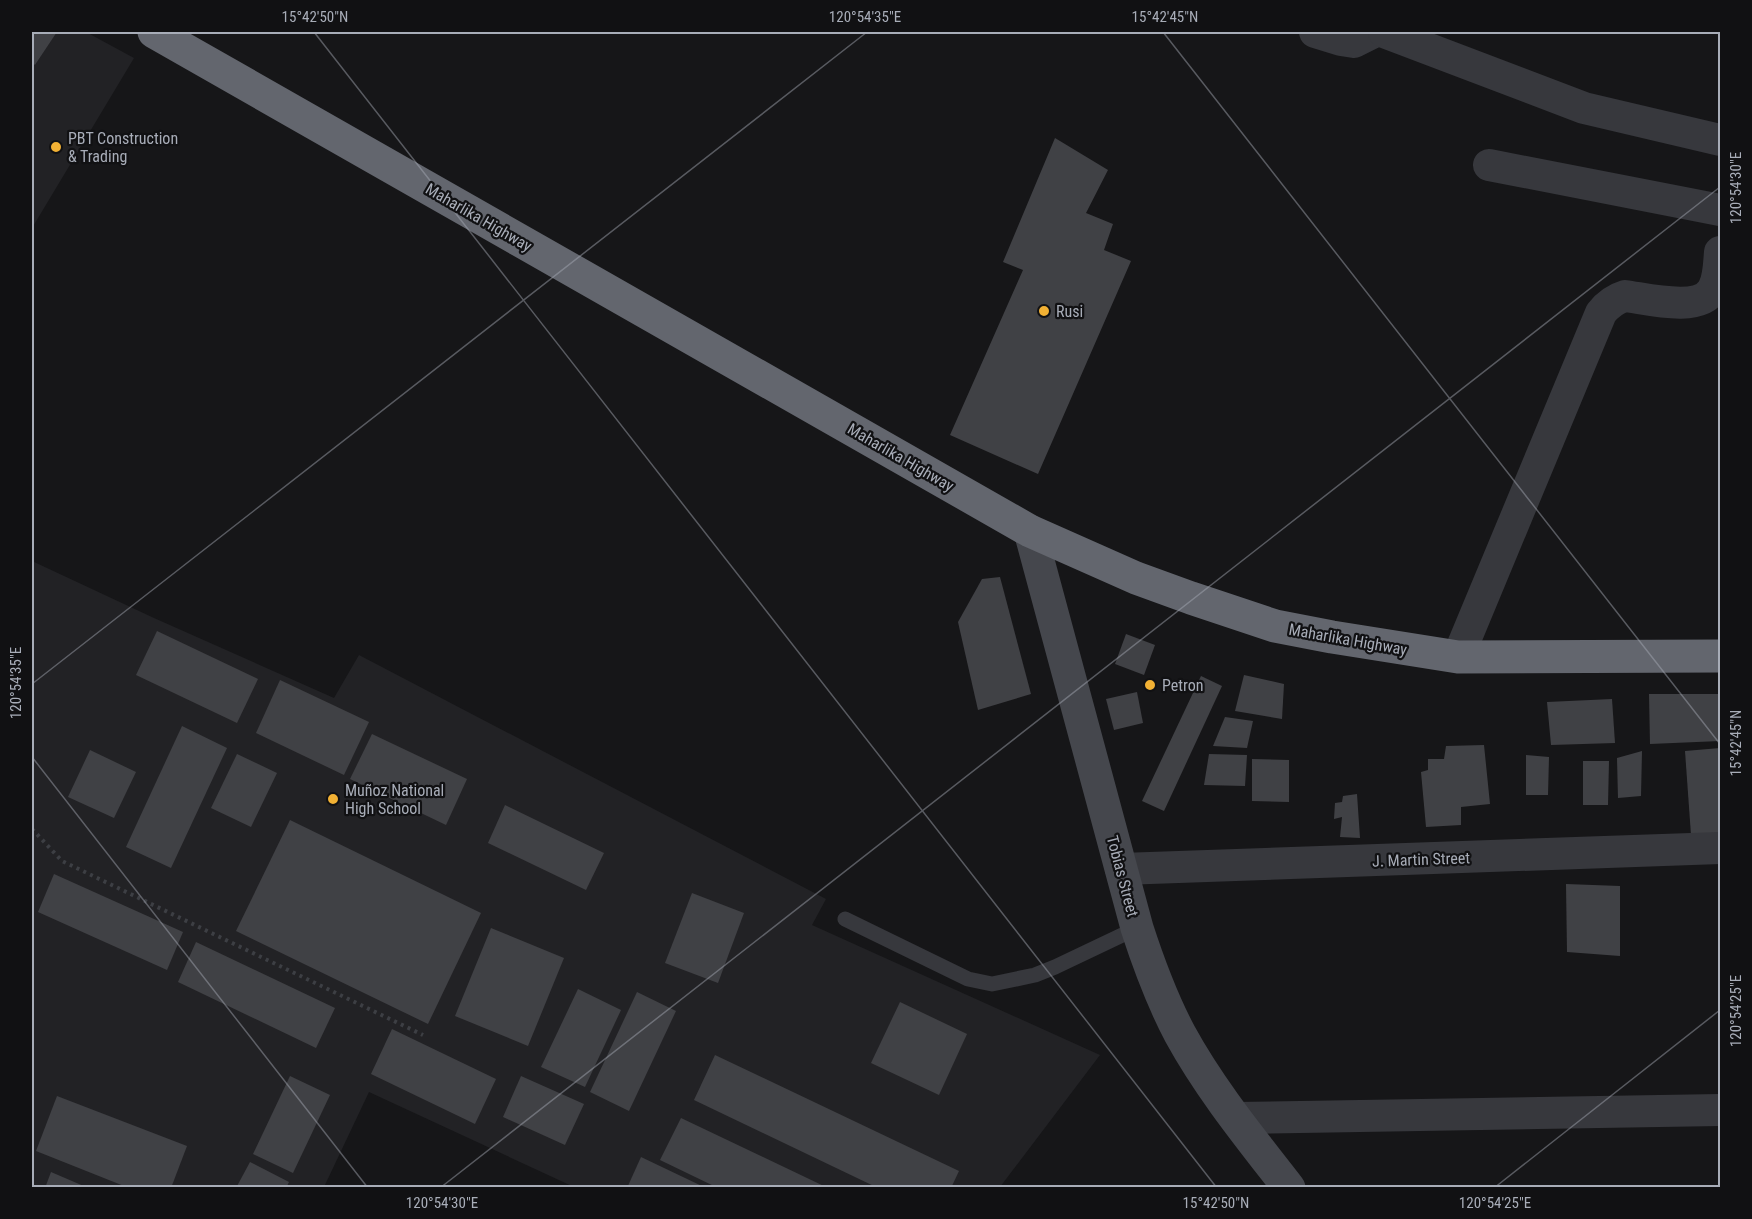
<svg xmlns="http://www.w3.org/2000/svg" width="1752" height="1219" font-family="'Roboto Condensed',sans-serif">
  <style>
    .built { fill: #222225 }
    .building { fill: #404145 }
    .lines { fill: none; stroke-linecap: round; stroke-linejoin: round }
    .path { stroke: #3d3f44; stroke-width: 4; stroke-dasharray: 3 4.5; stroke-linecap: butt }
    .lane { stroke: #37383d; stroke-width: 15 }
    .street { stroke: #37383d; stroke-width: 32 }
    .secondary { stroke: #45474d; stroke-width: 33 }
    .highway { stroke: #63666e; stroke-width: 33 }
    .ticks { fill: none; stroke: #a8adb8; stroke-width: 1.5; stroke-opacity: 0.45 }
    .poi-dot { fill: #f2b134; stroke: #111113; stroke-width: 2 }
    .labels { text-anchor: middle; stroke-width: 4.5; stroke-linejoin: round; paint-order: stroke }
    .poi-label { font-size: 16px; fill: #a8adb8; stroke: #111113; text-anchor: start }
    .street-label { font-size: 16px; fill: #a8adb8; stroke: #111113 }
    .neatline { fill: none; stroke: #a8adb8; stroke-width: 2 }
    .ticks-label { font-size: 15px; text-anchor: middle; fill: #a8adb8 }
  </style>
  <rect width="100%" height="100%" fill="#161618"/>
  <g class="built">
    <polygon points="57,32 86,32 134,58 32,228 32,63 35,65"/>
    <polygon points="32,561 154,618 334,698 359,655 826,899 812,925 1100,1055 1000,1187 574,1187 369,1092 324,1187 32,1188"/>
  </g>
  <g class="building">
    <polygon points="32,32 57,32 35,65 32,63"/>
    <polygon points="1055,138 1108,170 1086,213 1113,224 1104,250 1131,261 1038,474 950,435 1023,270 1003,262"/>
    <polygon points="1000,577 1031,694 978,710 958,622 982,579"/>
    <polygon points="157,631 258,679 237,723 136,675"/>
    <polygon points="1126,634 1155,645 1144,675 1115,664"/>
    <polygon points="1244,675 1284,684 1282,719 1235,711"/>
    <polygon points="1201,676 1222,686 1164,811 1142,801"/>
    <polygon points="280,680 369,722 344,775 256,733"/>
    <polygon points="1137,692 1143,723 1114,730 1106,699"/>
    <polygon points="1649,694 1720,694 1720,741 1650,744"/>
    <polygon points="1612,699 1615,743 1551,745 1547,702"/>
    <polygon points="1225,717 1253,721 1247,748 1213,746"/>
    <polygon points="182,726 227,748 171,868 126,847"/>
    <polygon points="372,734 467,779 446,825 350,779"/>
    <polygon points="1484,745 1490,804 1461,807 1461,825 1426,827 1421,772 1428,770 1428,759 1444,759 1446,746"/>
    <polygon points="1720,748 1720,836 1691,835 1685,751"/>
    <polygon points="90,750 136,772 114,818 68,797"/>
    <polygon points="1642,751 1641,796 1618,798 1617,758"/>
    <polygon points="237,754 277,773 251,827 211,808"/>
    <polygon points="1209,754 1247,755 1245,786 1204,785"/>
    <polygon points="1526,755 1549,757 1548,795 1526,795"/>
    <polygon points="1252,759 1289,760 1289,802 1252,801"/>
    <polygon points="1583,761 1609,761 1608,805 1583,805"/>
    <polygon points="1357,794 1360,838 1340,837 1342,817 1334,819 1335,803 1342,802 1343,796"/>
    <polygon points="505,805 604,853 586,890 488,843"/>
    <polygon points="290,820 481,913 428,1024 236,931"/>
    <polygon points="54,874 183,932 167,970 38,912"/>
    <polygon points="1566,884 1620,886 1620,956 1567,952"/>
    <polygon points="692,893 744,913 718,983 665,963"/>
    <polygon points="491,928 564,958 528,1046 455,1016"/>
    <polygon points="196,942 335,1008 316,1048 178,982"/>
    <polygon points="578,989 621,1010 585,1087 541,1067"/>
    <polygon points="637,992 676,1011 629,1111 590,1092"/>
    <polygon points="900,1002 967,1034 939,1095 871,1063"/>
    <polygon points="392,1029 496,1079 475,1124 371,1074"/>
    <polygon points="715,1055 959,1171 951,1188 878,1188 694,1100"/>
    <polygon points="290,1076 330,1095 293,1173 253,1154"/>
    <polygon points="521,1076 584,1104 565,1145 503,1117"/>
    <polygon points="57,1096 187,1146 171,1188 129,1188 36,1151"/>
    <polygon points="681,1118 828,1188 718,1188 660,1160"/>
    <polygon points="641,1157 706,1188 627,1188"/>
    <polygon points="250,1162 289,1182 286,1188 236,1188"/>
    <polygon points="51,1172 86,1187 86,1188 45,1188"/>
  </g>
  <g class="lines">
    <polyline class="path" points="32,829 62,861 423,1035"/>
    <polyline class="lane" points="845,919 968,979 992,984 1035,975 1055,967 1137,928"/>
    <g class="street">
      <polyline points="1315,32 1341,40 1354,42 1374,32"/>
      <polyline points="1384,32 1584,108 1720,140"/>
      <polyline points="1489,165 1720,210"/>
      <path d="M1458,657L1601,313C1608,304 1615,299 1625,296C1648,299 1700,313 1713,289C1719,279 1719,263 1720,252"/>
      <polyline points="1121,869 1720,848"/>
      <polyline points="1235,1118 1720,1110"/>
    </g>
    <path class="secondary" d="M1030,531L1137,928C1149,965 1162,1000 1180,1034C1210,1089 1251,1139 1289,1188"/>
    <polyline class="highway" points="154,32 1030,531 1136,578 1191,598 1275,626 1332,637 1458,657 1720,656"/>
  </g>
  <path class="ticks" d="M314,32L1217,1188M1163,32L1720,744M32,684L867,32M32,757L368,1188M440,1188L1720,187M1494,1188L1720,1010"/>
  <g class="poi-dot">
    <circle cx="56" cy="147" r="6"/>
    <circle cx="1044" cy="311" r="6"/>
    <circle cx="1150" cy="685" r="6"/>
    <circle cx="333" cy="799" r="6"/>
  </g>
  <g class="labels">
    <g class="poi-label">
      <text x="68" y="144">PBT Construction<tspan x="68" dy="18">&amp; Trading</tspan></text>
      <text x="1056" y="317">Rusi</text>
      <text x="1162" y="691">Petron</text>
      <text x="345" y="796">Muñoz National<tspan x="345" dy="18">High School</tspan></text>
    </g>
    <g class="street-label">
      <text transform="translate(479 217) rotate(30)" y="6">Maharlika Highway</text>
      <text transform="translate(901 457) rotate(30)" y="6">Maharlika Highway</text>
      <text transform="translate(1348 639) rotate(10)" y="6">Maharlika Highway</text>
      <text transform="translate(1421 859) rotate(-2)" y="6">J. Martin Street</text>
      <text transform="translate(1123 876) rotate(75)" y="6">Tobias Street</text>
    </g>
  </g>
  <rect width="1752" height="1219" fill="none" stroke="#111113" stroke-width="66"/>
  <rect x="33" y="33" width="1686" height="1153" class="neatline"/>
  <g class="ticks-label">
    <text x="315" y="22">15°42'50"N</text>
    <text x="865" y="22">120°54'35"E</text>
    <text x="1165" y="22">15°42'45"N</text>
    <text transform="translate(1736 188) rotate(-90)" y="5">120°54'30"E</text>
    <text transform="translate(16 683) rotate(-90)" y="5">120°54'35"E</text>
    <text transform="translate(1736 743) rotate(-90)" y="5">15°42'45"N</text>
    <text transform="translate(1736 1011) rotate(-90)" y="5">120°54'25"E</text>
    <text x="442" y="1208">120°54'30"E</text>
    <text x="1216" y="1208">15°42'50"N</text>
    <text x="1495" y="1208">120°54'25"E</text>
  </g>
</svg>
